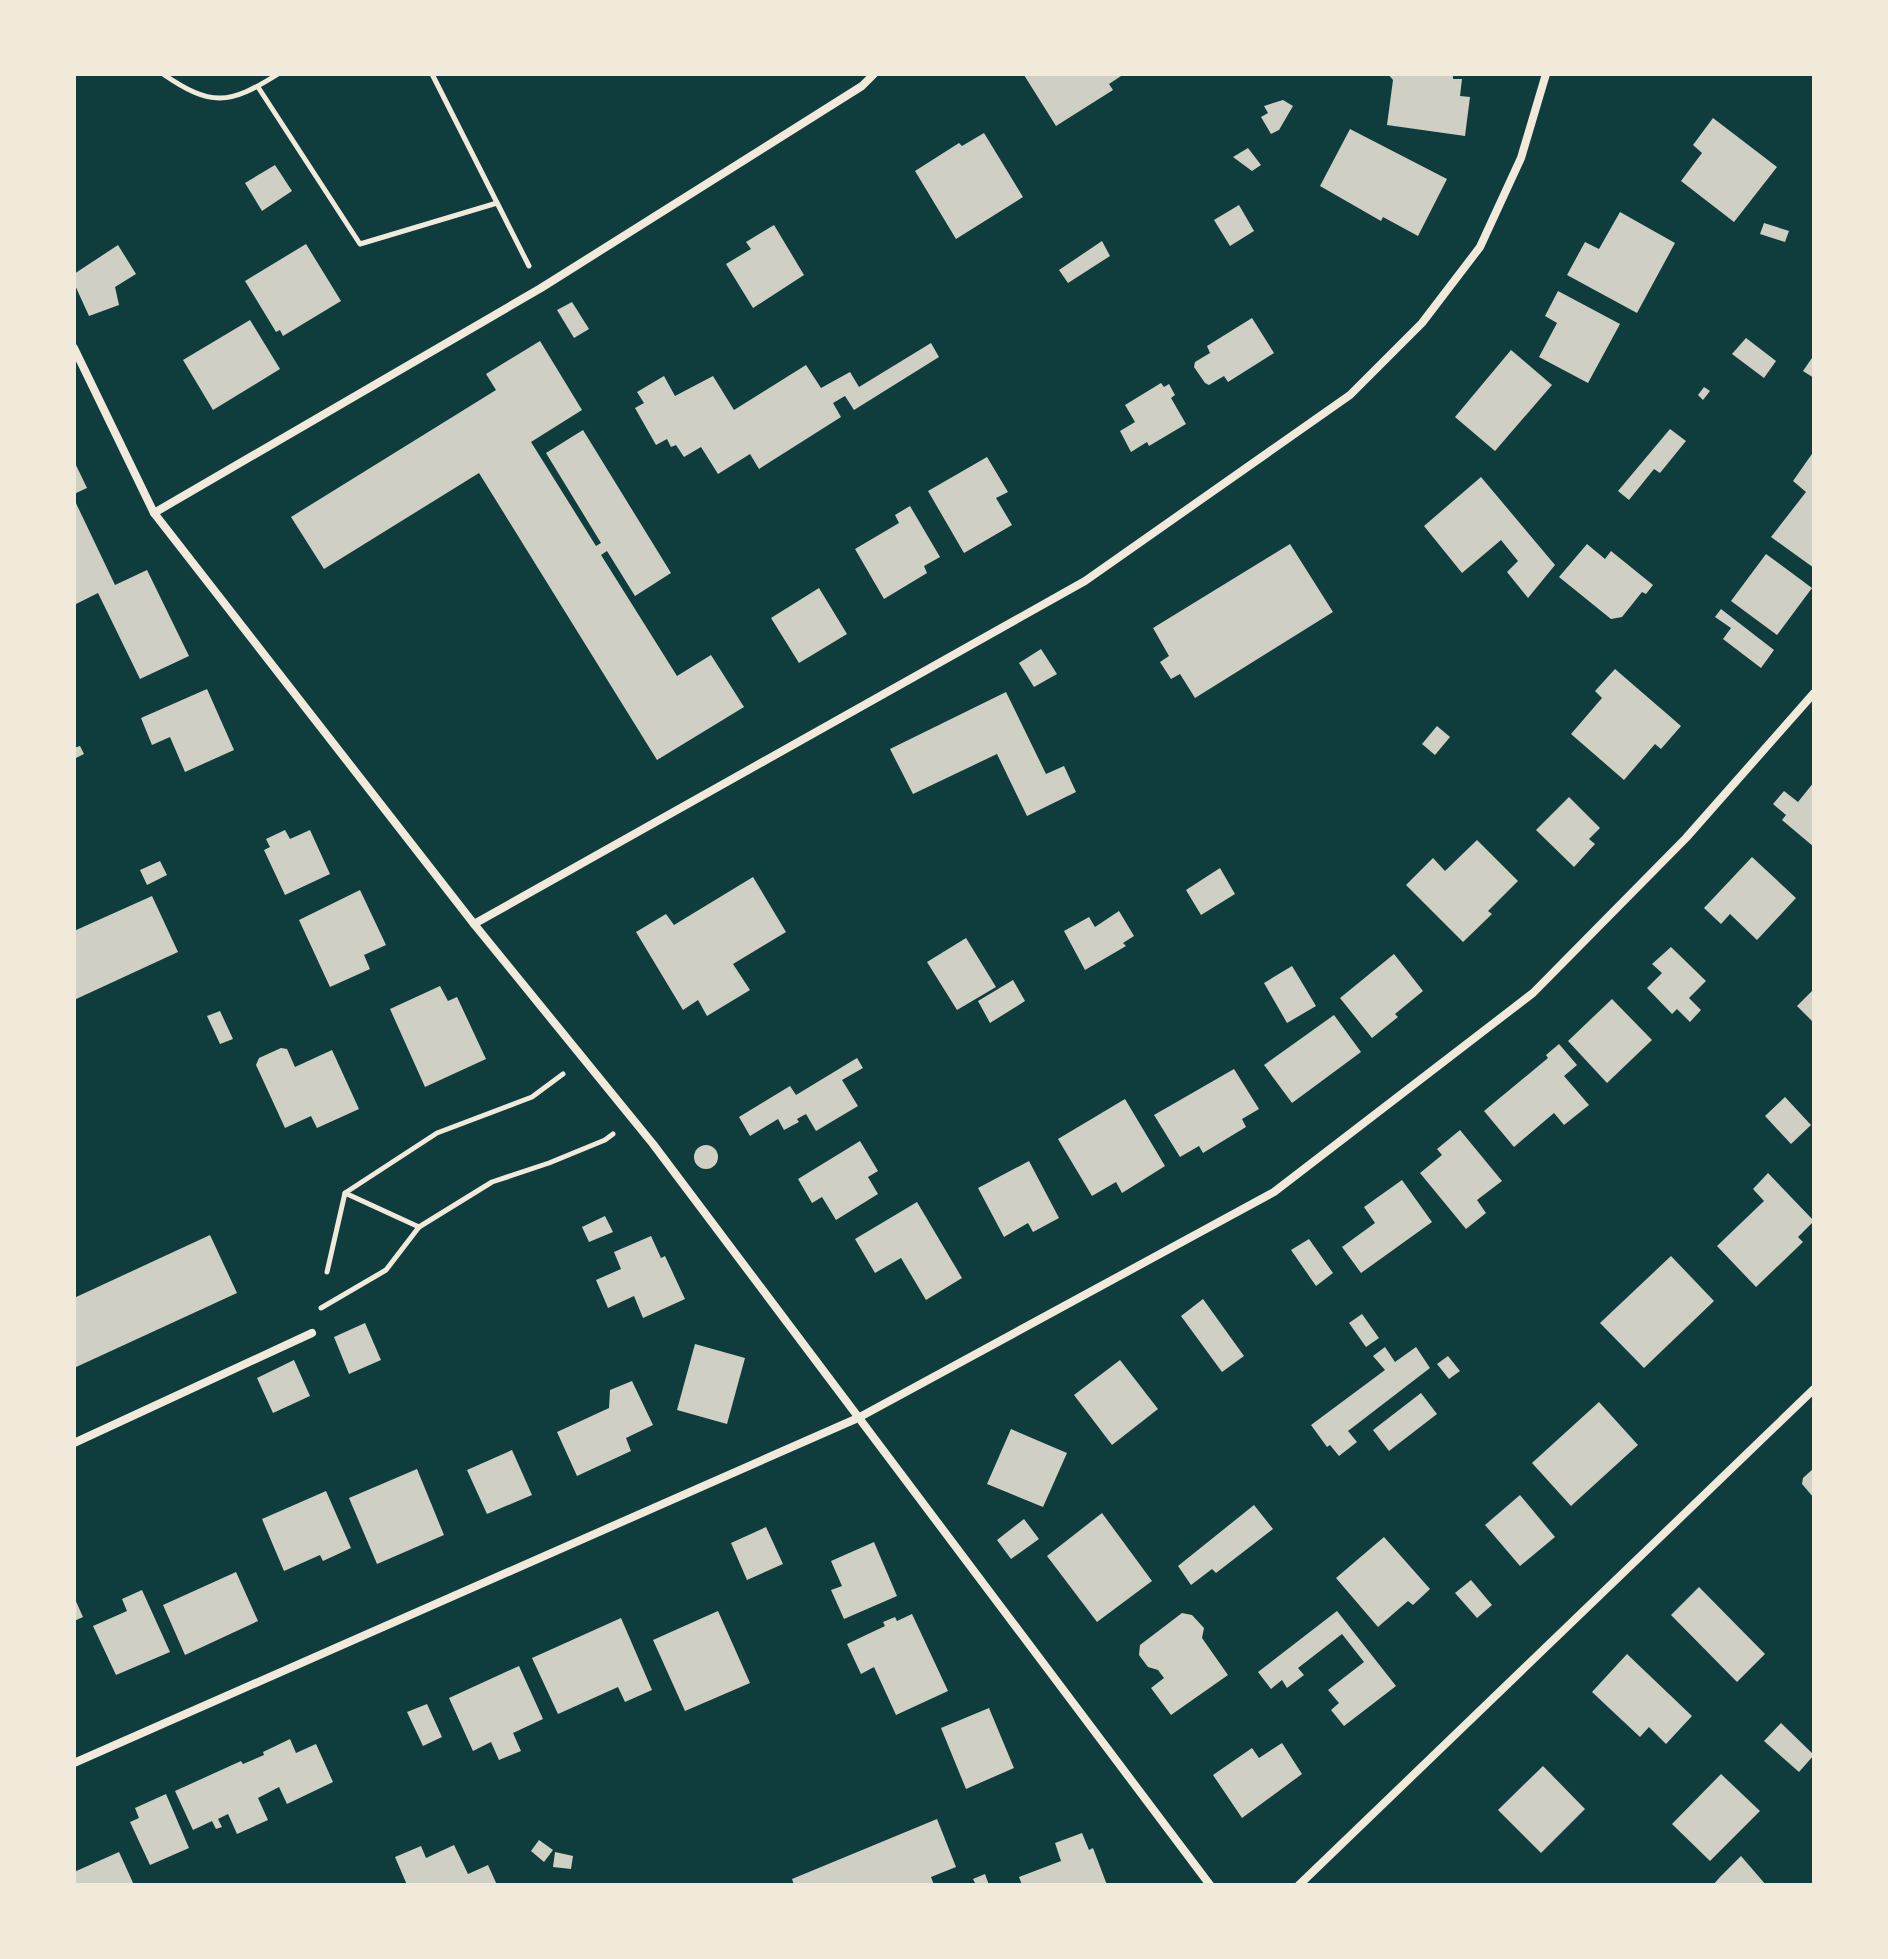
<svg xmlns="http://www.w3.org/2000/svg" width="1888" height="1959" font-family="'DM Sans',sans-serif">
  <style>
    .building { fill: #cfcfc3 }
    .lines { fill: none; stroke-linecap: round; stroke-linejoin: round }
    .path { stroke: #f1e9da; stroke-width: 5 }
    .minor { stroke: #f1e9da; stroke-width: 8 }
  </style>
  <rect width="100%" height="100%" fill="#0f3d3e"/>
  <g class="building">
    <polygon points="1026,74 1124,74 1109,84 1113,90 1056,126 1024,75"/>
    <polygon points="1388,74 1453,74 1453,79 1462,79 1460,96 1470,97 1465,136 1387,125 1393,80"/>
    <polygon points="1283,100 1293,106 1279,130 1271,134 1261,117 1268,113 1264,106"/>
    <polygon points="1713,118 1777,167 1734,222 1681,181 1702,153 1693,145"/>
    <polygon points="1350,129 1447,179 1418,236 1383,217 1381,221 1320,186"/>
    <polygon points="984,133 1023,197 956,239 915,171 959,143 962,146"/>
    <polygon points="1248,148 1261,165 1252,171 1233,157"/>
    <polygon points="275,165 292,191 262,211 245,183"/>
    <polygon points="1239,205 1254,231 1230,246 1214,220"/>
    <polygon points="1620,212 1675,243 1637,313 1567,275 1585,242 1599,249"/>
    <polygon points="1764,223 1789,231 1785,242 1760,234"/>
    <polygon points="774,225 804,275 753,308 726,264 751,249 746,242"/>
    <polygon points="1102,241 1110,256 1068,283 1059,270"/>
    <polygon points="306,244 341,301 283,336 280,330 276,332 245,281"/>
    <polygon points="118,245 136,274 115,287 119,305 89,316 74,283 74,274"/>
    <polygon points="1558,291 1620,324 1588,383 1539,357 1557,323 1545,316"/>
    <polygon points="572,302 589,329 574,338 557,310"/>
    <polygon points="1252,318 1274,353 1228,382 1224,376 1209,385 1205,383 1194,367 1195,362 1210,353 1207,346"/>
    <polygon points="250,320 280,369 213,410 183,360"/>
    <polygon points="1746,338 1776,361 1764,378 1732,354"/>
    <polygon points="540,341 582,410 531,442 596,546 601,543 546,453 583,430 671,573 635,596 607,551 601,555 677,676 711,655 744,707 657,760 479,473 324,569 291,517 496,390 486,374"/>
    <polygon points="931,343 939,357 854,410 845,396 833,403 841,417 759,469 750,454 718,474 701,447 684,457 676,445 671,447 667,439 656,445 635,408 644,403 637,392 664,376 675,396 713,376 734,410 806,365 821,388 850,372 859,387"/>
    <polygon points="1511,350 1552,385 1495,451 1455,417"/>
    <polygon points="1814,355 1814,378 1803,371"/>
    <polygon points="1161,383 1164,387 1169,384 1175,395 1171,398 1186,424 1149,446 1147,442 1131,452 1120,431 1135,422 1125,405"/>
    <polygon points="1704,387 1710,391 1703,400 1698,395"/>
    <polygon points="1670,429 1686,441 1660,473 1654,469 1629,500 1618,491"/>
    <polygon points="1814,451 1814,568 1771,537 1806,492 1793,481"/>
    <polygon points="987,457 1008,492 996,498 1012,525 964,553 928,491"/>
    <polygon points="74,461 87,488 74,494"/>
    <polygon points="1481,477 1555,565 1528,598 1507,572 1518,561 1501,540 1462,573 1424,526"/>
    <polygon points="74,499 115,585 147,570 189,656 140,679 98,593 74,605"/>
    <polygon points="910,506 940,557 924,566 927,573 884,599 855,549 899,523 895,515"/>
    <polygon points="1290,544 1333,612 1195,698 1180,674 1171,679 1160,662 1169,656 1153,628"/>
    <polygon points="1587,544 1605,559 1611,551 1653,585 1646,594 1642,592 1622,617 1611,619 1559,577"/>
    <polygon points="1766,554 1812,588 1777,635 1731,601"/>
    <polygon points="819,588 847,634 799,663 771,618"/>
    <polygon points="1721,609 1774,650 1761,668 1723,639 1731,628 1715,617"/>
    <polygon points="1041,649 1057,674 1034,687 1019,663"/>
    <polygon points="1615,669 1681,726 1661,749 1655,744 1624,780 1571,734 1602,698 1595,691"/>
    <polygon points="207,689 234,750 185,772 170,737 152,745 141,718"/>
    <polygon points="1006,692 1046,774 1064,766 1076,792 1027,816 997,754 913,794 890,749"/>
    <polygon points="1437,726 1450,737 1435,755 1422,744"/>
    <polygon points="80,746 84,754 74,759 74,748"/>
    <polygon points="1814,782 1814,847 1782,820 1786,815 1773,804 1784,791 1798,802"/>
    <polygon points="1569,797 1600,828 1589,839 1595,844 1574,867 1536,830"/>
    <polygon points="285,830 290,839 310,830 330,874 285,895 264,850 270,847 266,839"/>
    <polygon points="1477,840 1518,881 1488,911 1492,914 1463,942 1406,885 1433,858 1445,871"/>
    <polygon points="1752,857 1796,898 1757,940 1730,914 1721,924 1704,908"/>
    <polygon points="160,861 167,875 147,885 140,870"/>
    <polygon points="1220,868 1235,894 1201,915 1186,890"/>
    <polygon points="753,877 786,932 733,964 750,990 707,1016 698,1000 683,1010 636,932 666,914 674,925"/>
    <polygon points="360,890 386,945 364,955 370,969 330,987 299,920"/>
    <polygon points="152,896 178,952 74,1000 74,931"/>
    <polygon points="1119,911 1134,936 1123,943 1126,946 1085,970 1064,931 1089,917 1095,927"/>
    <polygon points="966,938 996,987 957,1010 927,962"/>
    <polygon points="1671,947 1706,981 1689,998 1701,1010 1690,1022 1677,1009 1672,1014 1647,988 1662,973 1652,964"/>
    <polygon points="1394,954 1423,991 1395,1014 1398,1017 1372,1038 1340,998"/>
    <polygon points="1292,966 1316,1006 1287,1023 1264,983"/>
    <polygon points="1013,980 1025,1001 990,1023 978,1001"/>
    <polygon points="440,986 448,1001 457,997 486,1059 425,1087 390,1009"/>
    <polygon points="1814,989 1814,1023 1797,1006"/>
    <polygon points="1612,999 1652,1040 1607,1083 1568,1041"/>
    <polygon points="220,1011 233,1039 220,1044 207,1016"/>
    <polygon points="1334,1015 1361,1052 1292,1103 1264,1065"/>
    <polygon points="1559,1044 1577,1065 1564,1076 1589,1105 1564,1125 1554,1113 1514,1147 1484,1111 1548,1058 1546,1055"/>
    <polygon points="281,1048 287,1049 295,1067 332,1050 359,1109 317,1128 311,1116 285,1128 256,1065 259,1058"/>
    <polygon points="857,1058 863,1068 842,1080 858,1106 816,1131 806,1114 797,1119 799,1122 784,1130 778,1119 750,1136 739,1117 790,1086 796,1095"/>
    <polygon points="1234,1069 1259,1109 1242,1119 1246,1127 1203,1153 1199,1146 1180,1157 1154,1115"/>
    <polygon points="1785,1097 1811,1125 1791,1144 1765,1116"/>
    <polygon points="1125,1099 1165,1166 1122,1193 1116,1182 1092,1196 1058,1139"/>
    <polygon points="1460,1130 1502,1181 1477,1200 1486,1213 1466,1229 1420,1173 1442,1155 1437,1149"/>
    <polygon points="860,1141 878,1171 868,1177 878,1194 836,1220 822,1197 812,1203 798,1179"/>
    <circle cx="706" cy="1157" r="12"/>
    <polygon points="1029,1161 1059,1218 1033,1232 1028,1223 1004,1237 978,1188"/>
    <polygon points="1768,1173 1814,1221 1798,1237 1803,1242 1756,1287 1717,1246 1764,1201 1753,1189"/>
    <polygon points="1402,1180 1432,1222 1361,1273 1342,1247 1375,1223 1364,1207"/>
    <polygon points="917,1202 962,1278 926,1300 901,1258 875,1273 855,1239"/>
    <polygon points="605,1216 613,1232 589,1242 582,1227"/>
    <polygon points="210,1235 237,1293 74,1368 74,1298"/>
    <polygon points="651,1236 661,1258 665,1256 685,1299 643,1318 634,1296 608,1308 596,1280 621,1269 614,1252"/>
    <polygon points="1309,1239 1333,1273 1316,1286 1291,1250"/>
    <polygon points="1671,1256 1714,1301 1644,1368 1600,1323"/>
    <polygon points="1203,1299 1244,1356 1222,1372 1181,1316"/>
    <polygon points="1362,1314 1379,1338 1366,1347 1349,1323"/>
    <polygon points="365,1323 381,1360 349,1374 334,1337"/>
    <polygon points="695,1344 745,1358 727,1424 677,1410"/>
    <polygon points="1385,1347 1395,1362 1416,1347 1430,1368 1348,1431 1357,1442 1339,1456 1330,1445 1327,1447 1311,1425 1385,1370 1373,1356"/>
    <polygon points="1448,1356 1460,1371 1449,1379 1437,1364"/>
    <polygon points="294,1360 310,1396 273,1413 257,1378"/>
    <polygon points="1120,1360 1158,1409 1112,1445 1074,1395"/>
    <polygon points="632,1381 653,1425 626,1438 631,1451 577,1476 557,1432 609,1408 610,1390"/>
    <polygon points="1421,1393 1437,1414 1389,1451 1373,1430"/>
    <polygon points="1599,1402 1638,1445 1571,1506 1532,1463"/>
    <polygon points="1011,1429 1067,1453 1043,1507 987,1484"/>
    <polygon points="512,1450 532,1495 487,1514 467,1470"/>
    <polygon points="1814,1468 1814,1498 1802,1484 1803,1478"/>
    <polygon points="417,1469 444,1535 377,1564 349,1498"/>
    <polygon points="326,1491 351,1548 323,1561 320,1555 284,1571 262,1519"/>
    <polygon points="1520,1495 1555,1537 1520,1566 1485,1525"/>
    <polygon points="1254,1505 1273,1529 1216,1573 1212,1569 1191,1585 1178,1566"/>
    <polygon points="1102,1513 1152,1581 1097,1622 1047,1556"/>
    <polygon points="1024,1519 1039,1539 1011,1559 997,1540"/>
    <polygon points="766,1527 783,1564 747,1580 731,1543"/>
    <polygon points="1384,1537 1430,1589 1413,1605 1408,1601 1378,1627 1336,1578"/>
    <polygon points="874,1542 897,1596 844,1619 831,1590 842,1586 831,1561"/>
    <polygon points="236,1572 258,1621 185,1655 163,1605"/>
    <polygon points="1471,1580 1492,1605 1477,1618 1455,1593"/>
    <polygon points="1699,1587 1765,1654 1737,1682 1671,1615"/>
    <polygon points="142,1590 170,1652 116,1675 93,1626 127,1611 122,1599"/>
    <polygon points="74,1597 83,1617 74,1621"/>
    <polygon points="718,1611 750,1683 685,1711 653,1640"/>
    <polygon points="1337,1611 1396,1686 1344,1726 1331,1710 1339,1703 1328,1690 1364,1662 1342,1634 1298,1668 1304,1675 1287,1688 1282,1680 1271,1689 1258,1672"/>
    <polygon points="1182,1613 1192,1615 1204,1628 1202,1638 1228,1675 1171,1715 1151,1688 1164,1678 1158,1670 1148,1667 1139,1655 1140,1645"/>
    <polygon points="912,1614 948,1691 896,1715 874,1667 861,1674 847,1644 885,1626 883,1622 895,1617 897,1621"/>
    <polygon points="621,1618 652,1690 625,1702 618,1687 558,1714 532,1658"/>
    <polygon points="1627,1654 1692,1716 1666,1744 1649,1727 1640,1737 1592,1692"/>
    <polygon points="519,1666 543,1719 513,1733 521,1751 499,1760 491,1742 473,1751 449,1698"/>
    <polygon points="427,1704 442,1737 423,1746 407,1712"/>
    <polygon points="989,1708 1014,1768 966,1789 941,1728"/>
    <polygon points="1781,1723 1814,1755 1799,1772 1764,1741"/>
    <polygon points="290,1739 296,1753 316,1744 333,1782 287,1804 279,1787 258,1798 268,1820 237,1834 228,1814 218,1819 222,1827 216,1829 212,1821 193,1830 175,1791 241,1761 243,1764 264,1755 263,1752"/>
    <polygon points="1282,1743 1302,1774 1242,1818 1213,1775 1252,1748 1259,1758"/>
    <polygon points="1543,1766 1585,1809 1541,1853 1498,1810"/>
    <polygon points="1721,1774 1760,1811 1710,1861 1672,1824"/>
    <polygon points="166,1794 189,1848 150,1865 130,1822 139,1818 135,1808"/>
    <polygon points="937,1819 956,1867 931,1877 934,1885 794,1885 792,1879"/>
    <polygon points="1082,1833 1089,1850 1093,1848 1107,1885 1022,1885 1019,1877 1061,1861 1055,1843"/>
    <polygon points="539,1840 553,1850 544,1862 531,1851"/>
    <polygon points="454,1845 468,1874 488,1865 497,1885 407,1885 395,1857 421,1846 426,1858"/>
    <polygon points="119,1852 134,1885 74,1885 74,1872"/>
    <polygon points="555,1852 573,1856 571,1869 553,1867"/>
    <polygon points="1741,1856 1766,1885 1713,1885 1720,1877"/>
    <polygon points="985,1874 989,1885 976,1885 973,1879"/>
  </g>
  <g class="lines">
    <g class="path">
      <path d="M163,74C211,107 229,105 278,74"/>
      <polyline points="432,74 529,266"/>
      <polyline points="258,87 360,244 497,203"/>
      <polyline points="345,1193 419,1227"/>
      <polyline points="327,1272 345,1193 437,1133 532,1097 563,1074"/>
      <polyline points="321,1308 386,1270 419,1227 492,1182 549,1163 605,1140 613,1134"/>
    </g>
    <g class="minor">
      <polyline points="74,348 154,513 474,924 653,1144 1210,1885"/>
      <polyline points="154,513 541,288 862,86 874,74"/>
      <polyline points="474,924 1085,581 1350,395 1422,323 1480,247 1521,158 1546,74"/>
      <polyline points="74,1443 312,1333"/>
      <polyline points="74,1763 858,1418 1274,1192 1533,993 1686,838 1814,693"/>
      <polyline points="1299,1885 1814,1389"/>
    </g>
  </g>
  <rect width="1888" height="1959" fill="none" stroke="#f1e9da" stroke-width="152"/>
</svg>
